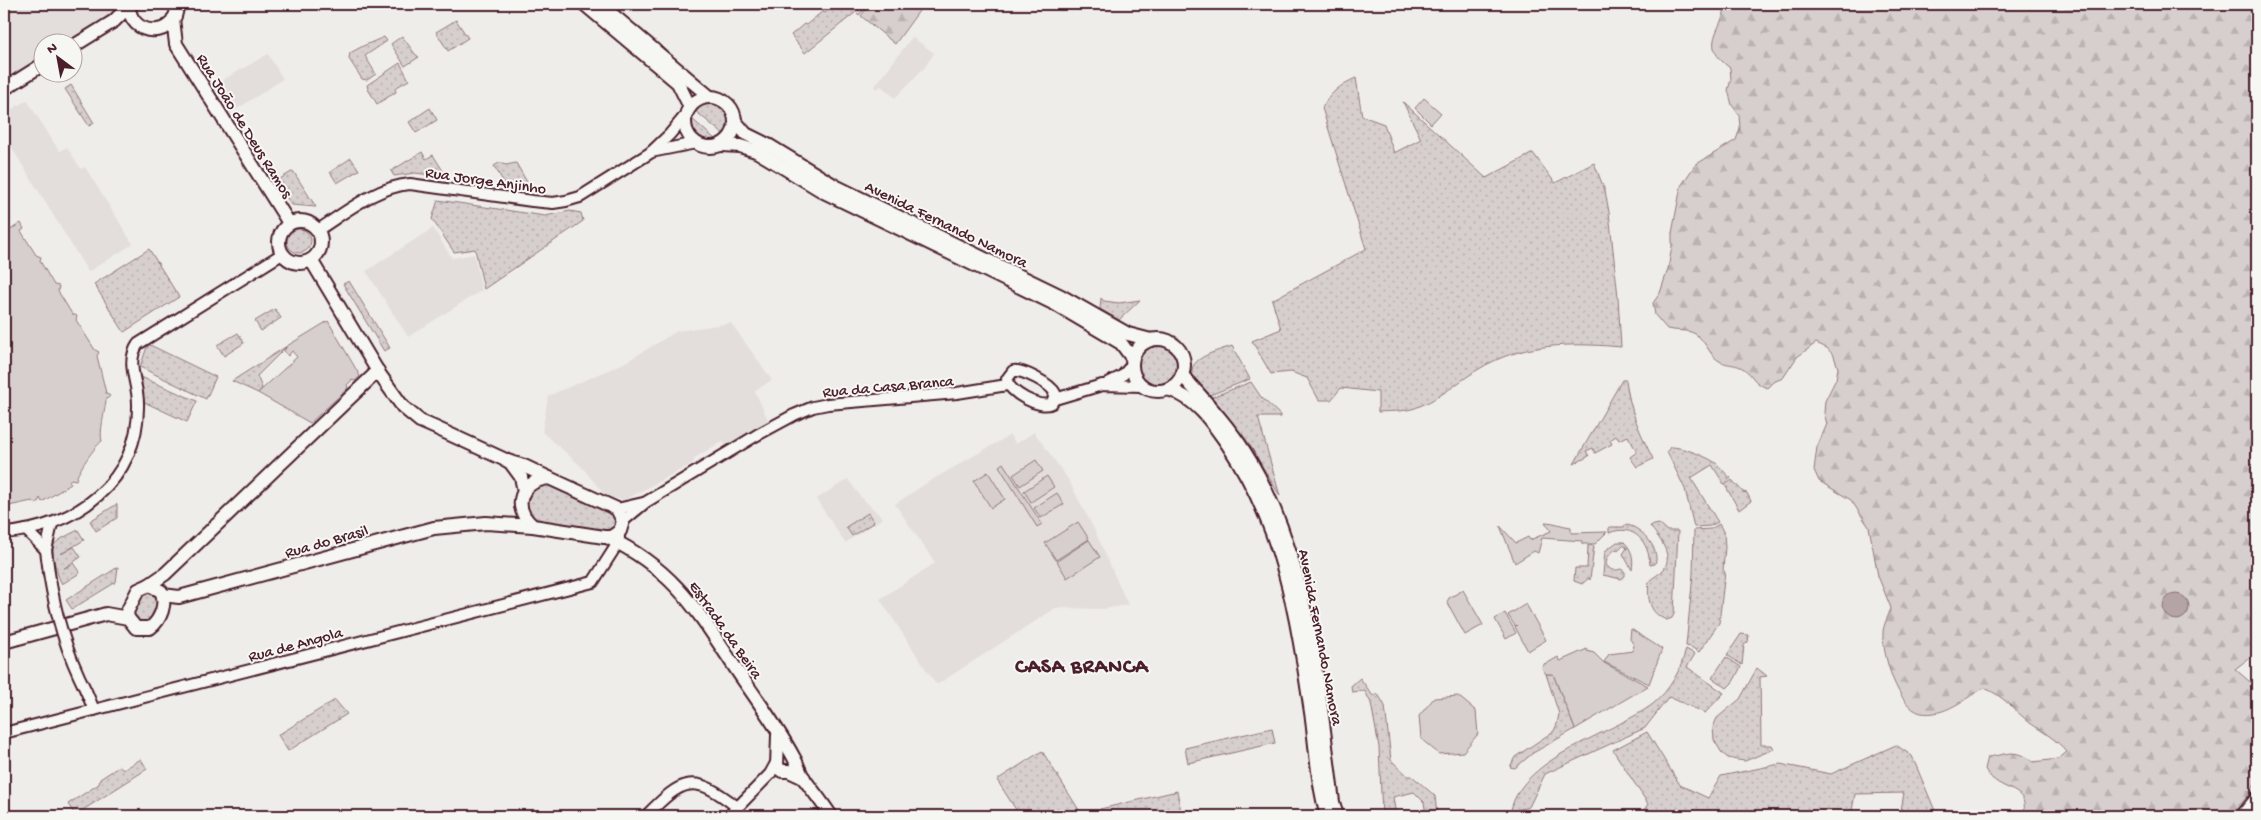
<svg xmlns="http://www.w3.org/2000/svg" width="2261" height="820" font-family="'Gochi Hand',sans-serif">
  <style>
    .built { fill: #e3dedc }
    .grass { fill: url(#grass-dots); stroke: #90777c }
    .forest { fill: url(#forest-firs); stroke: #90777c }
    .garden { fill: #d7cfce; stroke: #90777c }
    .water { fill: #b4a4a5; stroke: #8a6f74 }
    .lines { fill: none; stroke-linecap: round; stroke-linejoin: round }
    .minor-casing { stroke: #4a1f2b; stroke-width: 14 }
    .major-casing { stroke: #4a1f2b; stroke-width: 16 }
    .minor { stroke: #f6f6f2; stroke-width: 10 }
    .major { stroke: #f6f6f2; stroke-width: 12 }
    .minor-bridge-casing { stroke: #4a1f2b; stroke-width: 14; stroke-linecap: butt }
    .minor-bridge { stroke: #f6f6f2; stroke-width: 10 }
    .labels { text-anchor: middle; stroke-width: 4; stroke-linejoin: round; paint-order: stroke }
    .street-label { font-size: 16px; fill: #4a1f2b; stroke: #f6f6f2 }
    .district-label { font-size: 21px; font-weight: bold; letter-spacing: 1px; fill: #4a1f2b; stroke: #f6f6f2 }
  </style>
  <defs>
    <pattern id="grass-dots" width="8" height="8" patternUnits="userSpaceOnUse" patternTransform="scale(1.25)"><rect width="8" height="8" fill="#d7cfce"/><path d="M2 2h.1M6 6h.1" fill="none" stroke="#bab1b1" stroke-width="1.8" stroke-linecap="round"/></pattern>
    <pattern id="forest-firs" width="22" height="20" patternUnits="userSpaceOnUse" patternTransform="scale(1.25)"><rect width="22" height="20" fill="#d7cfce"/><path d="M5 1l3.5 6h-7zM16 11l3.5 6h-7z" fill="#bab1b1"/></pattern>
  </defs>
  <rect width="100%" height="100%" fill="#efedea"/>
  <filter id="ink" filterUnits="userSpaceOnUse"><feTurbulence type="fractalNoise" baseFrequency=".02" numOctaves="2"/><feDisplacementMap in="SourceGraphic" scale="10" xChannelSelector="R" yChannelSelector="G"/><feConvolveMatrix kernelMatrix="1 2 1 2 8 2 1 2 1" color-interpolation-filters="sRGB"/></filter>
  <g filter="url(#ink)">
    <g class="built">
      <polygon points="4,4 110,4 110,12 109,17 68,42 42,42 42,58 4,82"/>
      <polygon points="912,37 934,53 925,67 895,98 881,86 877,89 874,87"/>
      <polygon points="268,54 283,79 231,113 214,85"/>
      <polygon points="27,100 56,146 60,151 67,147 81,169 85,167 133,244 88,272 4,135 4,114"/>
      <polygon points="433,228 452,258 474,254 482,290 408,337 366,271"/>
      <polygon points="731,323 772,380 755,391 769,422 725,445 723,441 696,457 693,463 625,500 613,498 604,494 581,466 542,432 548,396 624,363 677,331"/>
      <polygon points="1034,432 1068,479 1095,531 1128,605 1104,609 1056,608 938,684 935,683 880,599 935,563 895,504 928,482 1010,435 1016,444"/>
      <polygon points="848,479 860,496 883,518 845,543 816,499"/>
    </g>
    <g class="grass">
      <polygon points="836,4 869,4 859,15 856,12 805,53 791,35 804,24 806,25 823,11 825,13"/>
      <polygon points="456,20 468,38 448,51 436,32"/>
      <polygon points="402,36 415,54 419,57 405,66 391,44"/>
      <polygon points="384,37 387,41 365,56 376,74 367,80 362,79 349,59 350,53 363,46"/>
      <polygon points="400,63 409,80 395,88 396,92 377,104 368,89 367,85"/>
      <path d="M1356,78L1362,116L1384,124L1394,153L1421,139L1403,102L1486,178L1533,153L1555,183L1594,163L1605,191L1609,212L1618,297L1621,347C1579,343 1534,343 1496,360C1468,372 1447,395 1420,406C1408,412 1392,411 1378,412V392L1341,388L1331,400H1319L1307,378L1291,372L1271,374L1252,341L1281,329L1272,300L1366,249L1322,108C1329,94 1341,84 1356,78Z"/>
      <polygon points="71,85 94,123 89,126 65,89"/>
      <path d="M709,102C727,104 734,120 724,135L693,109L703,103Z"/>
      <polygon points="430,108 437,120 416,133 409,122"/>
      <path d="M691,118L717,141C701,144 690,134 691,118Z"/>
      <polygon points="422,152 426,159 433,155 447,177 415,173 394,176 391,171"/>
      <polygon points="351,158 359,170 337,183 330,172"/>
      <polygon points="499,163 506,165 516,163 531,189 506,186 494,166"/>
      <polygon points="293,171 316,207 292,205 275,182"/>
      <polygon points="438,200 545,216 570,211 581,213 583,221 484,289 475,249 454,252 432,219"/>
      <circle cx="299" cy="241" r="12"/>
      <polygon points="149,249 179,297 124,332 94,284"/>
      <polygon points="349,281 390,348 384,351 343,284"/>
      <polygon points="1101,298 1104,301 1119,303 1140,300 1119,320 1100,309"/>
      <polygon points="275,309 281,318 261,331 255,321"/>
      <polygon points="238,333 244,343 224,356 217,345"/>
      <circle cx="1158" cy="364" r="20"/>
      <polygon points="148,344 216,377 206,399 140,367"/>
      <polygon points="287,346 257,376 262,388 258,393 232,381"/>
      <path d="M1232,346L1250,379L1210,395L1192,376C1188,357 1218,351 1232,346Z"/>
      <polygon points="141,377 197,401 187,422 144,402"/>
      <path d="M1622,380H1626C1630,411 1639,431 1653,459L1637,467L1630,457L1637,452L1628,436L1619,440L1616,436L1610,440L1612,444L1595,453L1593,448L1586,451L1589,456L1574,464Z"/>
      <polygon points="1251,382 1261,397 1280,415 1280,417 1258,417 1280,496 1246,439 1212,397"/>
      <path d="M1670,447C1680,446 1709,457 1717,464C1721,467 1724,473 1731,478L1724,484L1712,465L1691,478L1718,522L1710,526L1694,527L1685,489L1667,452Z"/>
      <polygon points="1732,480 1743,492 1747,493 1751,501 1739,510 1725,485"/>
      <polygon points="549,484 612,511 617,518 616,527 609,532 537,520 531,515 526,501 534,488"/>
      <polygon points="117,504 117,518 96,531 90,521"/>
      <polygon points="868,513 874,522 852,536 846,527"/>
      <path d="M1659,524L1667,531H1678L1674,614L1672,618L1667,620C1649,614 1647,598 1649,581C1653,577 1660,574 1664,569C1674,554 1658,537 1650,526Z"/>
      <polygon points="1719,524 1724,533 1725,547 1723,570 1725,572 1719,623 1699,652 1691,647 1686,646 1693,574 1694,530 1711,529"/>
      <path d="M1625,525C1640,525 1661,549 1655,564L1650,565C1649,542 1634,523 1609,533V527H1624Z"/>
      <path d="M78,530L84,540L61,554L74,547L81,557L63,569L73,563L80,573L62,584C58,578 50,552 54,545C58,539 71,534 78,530Z"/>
      <path d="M1617,542H1624C1632,550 1634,558 1632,570L1623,554L1627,548L1623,545L1618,550L1615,549L1607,558L1606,564C1610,571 1614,571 1621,569L1625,572V576L1621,579L1603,575L1605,551Z"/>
      <polygon points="1588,545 1594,546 1590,580 1589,578 1582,584 1574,581 1575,568 1587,568"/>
      <polygon points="118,567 116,582 72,609 66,600"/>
      <polygon points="146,591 154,592 158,597 157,607 150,621 142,624 135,619 133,614 142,594"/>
      <polygon points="1741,634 1749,635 1748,642 1744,645 1742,665 1727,655"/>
      <path d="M1686,649L1695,654L1687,667L1724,693L1705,713L1669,697L1645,728L1545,774L1529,807L1520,809V816H1510C1516,758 1612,735 1653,704C1670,690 1681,670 1686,649Z"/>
      <polygon points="1726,657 1741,667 1733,682 1727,688 1712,678"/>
      <polygon points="1757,668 1767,676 1760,677 1761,745 1772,745 1774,749 1745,761 1737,760 1728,758 1722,753 1714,740 1713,727 1717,718 1740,699"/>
      <polygon points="1546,674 1553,674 1575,729 1533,753 1515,768 1510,767 1515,757 1554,731 1557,724 1559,714"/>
      <polygon points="1360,678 1373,696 1378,694 1385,706 1391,760 1408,776 1412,776 1435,796 1437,816 1426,816 1424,802 1414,792 1393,797 1396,816 1382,816 1379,747 1371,703 1365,691 1352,692 1351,686"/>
      <polygon points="335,700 347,714 288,751 278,735"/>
      <polygon points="1272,728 1275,743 1188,763 1185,748"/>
      <polygon points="1647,732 1680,785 1708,798 1721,776 1780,764 1831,774 1896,745 1912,756 1936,813 1934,816 1900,816 1904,793 1855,794 1851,816 1640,816 1648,804 1613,750"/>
      <polygon points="1042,751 1079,810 1070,816 1020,816 997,780"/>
      <polygon points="141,759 147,769 75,815 68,804 99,784 100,779 120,766 123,770"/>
      <polygon points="1177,791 1182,816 1105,816 1100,809"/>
    </g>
    <g class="forest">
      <polygon points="870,4 924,4 895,44 861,16"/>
      <path d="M1726,4H2257V652L2235,669L2257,688V780L2246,798L2229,816H2023C2030,789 2008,792 1993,779C1990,777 1987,773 1985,769L1988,757C2009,754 2014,748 2033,762L2058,759L2067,752C2056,739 2043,732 2030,723C2015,711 2003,695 1984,688C1965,698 1945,717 1921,713C1898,708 1882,654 1883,633C1883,625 1889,615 1891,608L1878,576L1869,527L1851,500L1819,481L1814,470L1817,447L1827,424L1824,413L1825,401L1836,379L1838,368L1834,356L1827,348L1816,343L1797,357L1783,378L1773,382L1767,388C1752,382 1755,377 1744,369C1737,364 1728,365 1721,362C1708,356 1705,336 1691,332C1684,330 1675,331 1667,329L1655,315L1653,303L1660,293L1668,269L1672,246V233L1681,186L1695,165L1736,140L1740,128L1739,115L1732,105L1728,90L1731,79L1730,68C1698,44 1722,32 1726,4Z"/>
    </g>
    <g class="garden">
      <polygon points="1424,98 1441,113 1431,124 1415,108"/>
      <path d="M21,223L24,229L21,231L36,255L41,257L40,261L54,285L59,286L58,291L72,314L77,316L76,320L95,350L99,352L97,356L106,393L110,396L106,400C105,411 99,433 102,441C95,446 77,472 76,480L71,479L69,481L71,484L42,502L40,498L37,504L32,501L4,507V234Z"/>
      <polygon points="328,321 360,376 355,381 352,380 347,385 348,388 310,423 258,393 297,357 292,351 288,356 284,351 287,346"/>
      <polygon points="1036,460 1043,471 1020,486 1013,475"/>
      <polygon points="1003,463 1042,524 1037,527 999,466"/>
      <polygon points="988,472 1005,499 991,508 974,481"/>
      <polygon points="1047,476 1054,487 1031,502 1024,491"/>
      <polygon points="1057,493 1064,504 1041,518 1034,508"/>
      <polygon points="1078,522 1089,539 1056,560 1045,543"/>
      <path d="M1545,522C1555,522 1561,526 1571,527V533L1607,532L1595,544H1582V541L1542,538L1538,553L1534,551L1515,563L1500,526L1516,543L1528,537L1530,540L1551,531Z"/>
      <polygon points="1089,540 1100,557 1067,578 1057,561"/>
      <polygon points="1463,590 1483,625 1465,635 1447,602 1449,598"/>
      <polygon points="1526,604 1546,640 1528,651 1515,627 1517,625 1515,626 1508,615"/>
      <polygon points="1505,613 1516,633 1506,639 1495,619"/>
      <polygon points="1631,629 1662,649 1649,684 1604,662 1609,654 1633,651 1634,645 1630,639"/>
      <polygon points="1587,649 1587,651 1594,653 1604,663 1648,686 1575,729 1553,674 1546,674 1542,668 1545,663 1546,664 1558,657 1560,661"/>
      <polygon points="1458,696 1476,711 1478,734 1463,752 1439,754 1421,739 1419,716 1434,698"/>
    </g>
    <circle class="water" cx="2176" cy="607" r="13"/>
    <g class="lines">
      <g class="minor-casing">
        <g id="minor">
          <polyline points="651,152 696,143"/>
          <path d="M318,230C346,212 376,187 410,184L532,201L553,203L566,201L580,197L650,153L670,134L685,116"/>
          <path d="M1013,371C1022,369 1051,384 1055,393L1052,403C1041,410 1007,392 1007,379Z"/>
          <polyline points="1108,383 1122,376 1131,366"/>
          <polyline points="1055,399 1102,385 1142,386"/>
          <polyline points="617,509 643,503"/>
          <polyline points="623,521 646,502 757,435 794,415 813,407 828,404 957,393 1007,385"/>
          <polyline points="26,530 46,550"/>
          <path d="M4,533C75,528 140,481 138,403C138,382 125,363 138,344L282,254"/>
          <polyline points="49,573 46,550 52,524"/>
          <polyline points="86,691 94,710"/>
          <polyline points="4,733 593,582 618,543 619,537"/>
          <path d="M646,816C683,778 694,773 737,807"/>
          <polyline points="729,816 770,774 776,763"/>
        </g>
      </g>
      <g class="major-casing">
        <g id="major">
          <path d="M129,4C128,38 178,40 177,4"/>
          <polyline points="584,4 678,83 690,107"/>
          <polyline points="600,4 710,97"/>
          <polyline points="173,19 176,44 289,223"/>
          <polyline points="72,47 114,21 129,6"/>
          <polyline points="4,89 42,65"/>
          <circle cx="710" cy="122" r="25"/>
          <polyline points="736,122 746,134 770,146 837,187 1061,296 1128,334 1151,340"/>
          <polyline points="722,145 740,146 756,151 824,192 1055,304 1121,343 1132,358"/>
          <circle cx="300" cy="242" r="21"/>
          <polyline points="311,260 380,375 403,407 420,421 436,428 510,462 524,466 549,478"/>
          <circle cx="1158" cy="365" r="26"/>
          <path d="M1182,375C1204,400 1226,423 1244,451C1308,550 1318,688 1333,802L1337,816"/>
          <path d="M1168,389C1196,398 1212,422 1228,445C1285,531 1297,619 1312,719C1316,751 1318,785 1327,816"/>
          <polyline points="510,462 521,477 524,491"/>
          <path d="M549,478L617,509L623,521L620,531L611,537H604L533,526C511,507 520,481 549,478Z"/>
          <path d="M607,537C677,571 699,614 740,675C759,702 779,730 794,758C798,765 800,773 804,779C813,791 823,803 831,816"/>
          <polyline points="149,585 165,574 378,371"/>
          <polyline points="163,595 179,597 434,528 486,523 533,526"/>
          <path d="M4,642L106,614L128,618L136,628H150C161,620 167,603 161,591L149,585L138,590L127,612L128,618"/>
          <polyline points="778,735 777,767 782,771 789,771 804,778"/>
          <polyline points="2242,816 2257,798"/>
        </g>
      </g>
      <use href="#minor" class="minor"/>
      <use href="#major" class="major"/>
      <g class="minor-bridge-casing">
        <path id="minor-bridge" d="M49,573C56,617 66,651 86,691"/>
      </g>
      <use href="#minor-bridge" class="minor-bridge"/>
    </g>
  </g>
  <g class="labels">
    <g class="street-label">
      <text transform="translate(246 125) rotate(58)" y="6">Rua João de Deus Ramos</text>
      <text transform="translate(486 179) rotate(8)" y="6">Rua Jorge Anjinho</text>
      <text transform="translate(947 223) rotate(26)" y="6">Avenida Fernando Namora</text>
      <text transform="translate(888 385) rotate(-5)" y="6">Rua da Casa Branca</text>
      <text transform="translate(326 540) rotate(-16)" y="6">Rua do Brasil</text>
      <text transform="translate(727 629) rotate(55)" y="6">Estrada da Beira</text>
      <text transform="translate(1322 637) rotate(79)" y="6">Avenida Fernando Namora</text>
      <text transform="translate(295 643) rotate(-15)" y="6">Rua de Angola</text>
    </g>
    <g class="district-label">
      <text x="1082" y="672">CASA BRANCA</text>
    </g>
  </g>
  <rect width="2261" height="820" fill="none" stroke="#f6f6f2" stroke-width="20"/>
  <rect x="10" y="10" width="2241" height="800" fill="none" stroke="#4a1f2b" stroke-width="2" filter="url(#ink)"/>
  <g transform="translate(58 58) rotate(328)"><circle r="24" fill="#f6f6f2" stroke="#b1a0a2"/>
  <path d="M0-4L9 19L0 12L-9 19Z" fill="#4a1f2b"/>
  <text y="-8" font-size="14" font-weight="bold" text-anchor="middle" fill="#4a1f2b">N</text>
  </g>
</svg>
